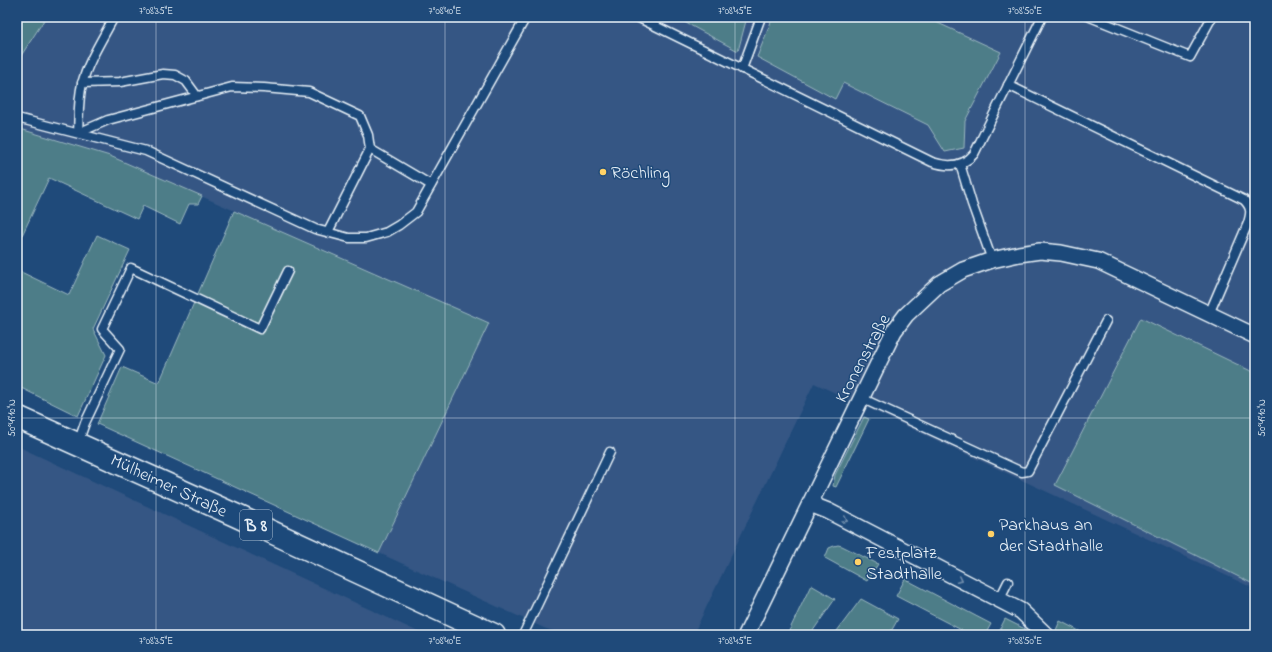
<svg xmlns="http://www.w3.org/2000/svg" width="1272" height="652" font-family="'Indie Flower',sans-serif">
  <style>
    .built { fill: #345684 }
    .green { fill: #4e7d88; stroke: #9bb7c0 }
    .lines { fill: none; stroke-linecap: round; stroke-linejoin: round }
    .lane-casing { stroke: #e8f1f8; stroke-width: 11 }
    .street-casing { stroke: #e8f1f8; stroke-width: 18 }
    .primary-casing { stroke: #e8f1f8; stroke-width: 25 }
    .lane { stroke: #1f4a7a; stroke-width: 8 }
    .street { stroke: #1f4a7a; stroke-width: 15 }
    .primary { stroke: #1f4a7a; stroke-width: 22 }
    .oneway { stroke: #6f8dac }
    .ticks { fill: none; stroke: #e8f1f8; stroke-width: 1; stroke-opacity: 0.45 }
    .poi-dot { fill: #ffd166; stroke: #1f4a7a; stroke-width: 1.5 }
    .labels { text-anchor: middle; stroke-width: 3; stroke-linejoin: round; paint-order: stroke }
    .shield { fill: #1f4a7a; stroke: #acbfd2; stroke-width: 1 }
    .shield-label { font-size: 17px; font-weight: bold; fill: #e8f1f8 }
    .poi-label { font-size: 18px; fill: #e8f1f8; stroke: #1f4a7a; text-anchor: start }
    .street-label { font-size: 18px; fill: #e8f1f8; stroke: #1f4a7a }
    .neatline { fill: none; stroke: #e8f1f8; stroke-width: 1.5 }
    .ticks-label { font-size: 10px; text-anchor: middle; fill: #e8f1f8 }
  </style>
  <rect width="100%" height="100%" fill="#1f4a7a"/>
  <filter id="ink" filterUnits="userSpaceOnUse"><feTurbulence type="fractalNoise" baseFrequency=".025" numOctaves="2"/><feDisplacementMap in="SourceGraphic" scale="8" xChannelSelector="R" yChannelSelector="G"/><feConvolveMatrix kernelMatrix="1 2 1 2 8 2 1 2 1" color-interpolation-filters="sRGB"/></filter>
  <g filter="url(#ink)">
    <g class="built">
      <polygon points="17,17 1255,17 1255,589 814,383 693,635 566,635 544,628 379,553 489,323 110,156 17,128"/>
      <polygon points="17,446 425,635 17,635"/>
    </g>
    <g class="green">
      <polygon points="17,17 46,17 17,62"/>
      <polygon points="675,17 747,17 738,51"/>
      <polygon points="773,17 925,17 1001,52 965,121 964,148 945,152 928,125 843,83 835,99 757,57"/>
      <polygon points="17,128 110,156 202,196 198,204 189,204 180,224 143,206 137,219 49,178 17,246"/>
      <polygon points="234,211 489,323 379,553 97,424 122,367 159,383"/>
      <polygon points="97,235 130,250 93,329 106,355 78,416 17,386 17,270 69,295"/>
      <polygon points="1141,318 1255,373 1255,585 1055,485"/>
      <polygon points="864,417 869,419 836,487 833,486 835,475"/>
      <polygon points="838,545 842,546 878,564 867,581 825,558 829,548 834,546"/>
      <polygon points="905,579 991,624 985,635 971,635 896,596"/>
      <polygon points="811,585 835,599 810,635 794,635 789,631"/>
      <polygon points="861,599 898,619 889,635 834,635"/>
      <polygon points="1005,619 1033,633 1031,635 997,635"/>
      <polygon points="1060,621 1087,635 1060,635 1056,630"/>
    </g>
    <g class="lines">
      <g class="lane-casing">
        <g id="lane">
          <path d="M114,17C103,38 88,61 82,84C78,100 79,117 78,133L108,120L232,87L264,88L309,92L360,116L368,135L370,149L328,232"/>
          <path d="M637,17L932,162C947,167 963,167 974,154L1042,17"/>
          <polyline points="1090,17 1190,57 1212,17"/>
          <polyline points="742,69 761,17"/>
          <polyline points="82,83 120,82 163,74 175,75 186,81 197,96"/>
          <path d="M1008,85L1244,200C1252,208 1251,213 1248,223L1209,314"/>
          <polyline points="17,118 146,151 315,229 349,238 366,238 387,232 399,225 416,212 526,17"/>
          <polyline points="370,149 431,185"/>
          <polyline points="960,164 972,204 992,260"/>
          <polyline points="861,398 1022,472 1028,471 1106,321"/>
          <polyline points="78,443 85,423 120,349 102,329 131,268 260,329 288,271"/>
          <polyline points="999,600 1008,582"/>
          <polyline points="523,635 610,452"/>
        </g>
      </g>
      <g class="street-casing">
        <g id="street">
          <polyline points="810,504 828,511 1021,611 1046,635"/>
          <polyline points="746,635 894,331 906,315 939,284 963,270 992,260 1019,254 1040,251 1061,253 1098,261 1255,336"/>
        </g>
      </g>
      <g class="primary-casing">
        <polyline id="primary" points="17,417 237,516 494,635"/>
      </g>
      <use href="#lane" class="lane"/>
      <use href="#street" class="street"/>
      <use href="#primary" class="primary"/>
    </g>
    <defs><path id="oneway-chevron" d="M-2-3.5L2.5 0L-2 3.5" fill="none" stroke-width="1.6" stroke-linecap="round" stroke-linejoin="round"/></defs>
    <g class="oneway">
      <use href="#oneway-chevron" transform="translate(845 520) rotate(27)"/>
      <use href="#oneway-chevron" transform="translate(960 580) rotate(27)"/>
    </g>
  </g>
  <path class="ticks" d="M156,17V635M445,17V635M735,17V635M1025,17V635M17,418H1255"/>
  <g class="poi-dot">
    <circle cx="603" cy="172" r="4"/>
    <circle cx="991" cy="534" r="4"/>
    <circle cx="858" cy="562" r="4"/>
  </g>
  <g class="labels">
    <rect class="shield" x="240" y="510" width="32" height="30" rx="3"/>
    <g class="shield-label">
      <text x="256" y="531">B 8</text>
    </g>
    <g class="poi-label">
      <text x="611" y="178">Röchling</text>
      <text x="999" y="530">Parkhaus an<tspan x="999" dy="21">der Stadthalle</tspan></text>
      <text x="866" y="558">Festplatz<tspan x="866" dy="21">Stadthalle</tspan></text>
    </g>
    <g class="street-label">
      <text transform="translate(862 358) rotate(-62)" y="6">Kronenstraße</text>
      <text transform="translate(169 485) rotate(25)" y="6">Mülheimer Straße</text>
    </g>
  </g>
  <rect width="1272" height="652" fill="none" stroke="#1f4a7a" stroke-width="44"/>
  <rect x="22" y="22" width="1228" height="608" class="neatline"/>
  <g class="ticks-label">
    <text x="156" y="14">7°08'35"E</text>
    <text x="445" y="14">7°08'40"E</text>
    <text x="735" y="14">7°08'45"E</text>
    <text x="1025" y="14">7°08'50"E</text>
    <text transform="translate(11 418) rotate(-90)" y="4">50°49'10"N</text>
    <text transform="translate(1261 418) rotate(-90)" y="4">50°49'10"N</text>
    <text x="156" y="644">7°08'35"E</text>
    <text x="445" y="644">7°08'40"E</text>
    <text x="735" y="644">7°08'45"E</text>
    <text x="1025" y="644">7°08'50"E</text>
  </g>
</svg>
